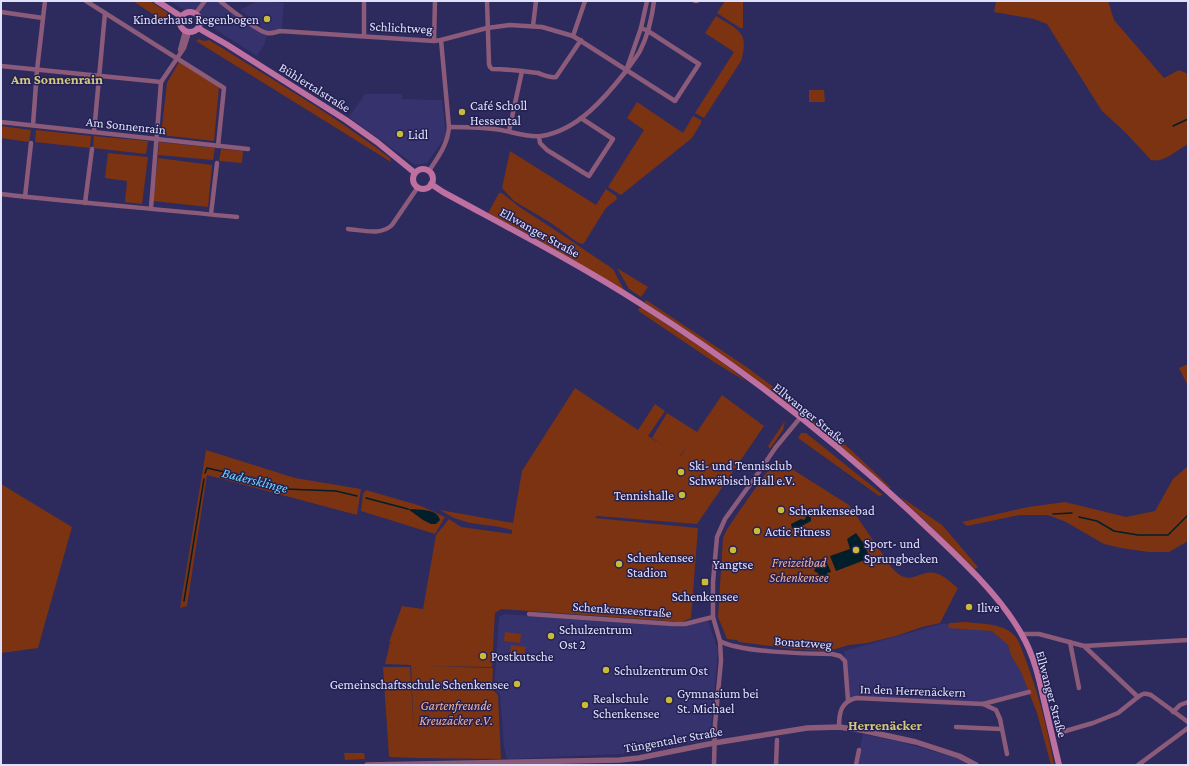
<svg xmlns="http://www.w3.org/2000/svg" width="1189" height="766" font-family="'Crimson Pro',serif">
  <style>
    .built { fill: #35326d }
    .green { fill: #7b3311 }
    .water { fill: #001f2a }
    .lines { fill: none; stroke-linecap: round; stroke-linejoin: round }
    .stream { stroke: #001f2a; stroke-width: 1.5 }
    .minor { stroke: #8c5b79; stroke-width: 4.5 }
    .tertiary { stroke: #8c5b79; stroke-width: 5.5 }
    .secondary { stroke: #be70a1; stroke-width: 6 }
    .poi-dot { fill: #c9ba3a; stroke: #242052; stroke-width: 1.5 }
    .labels { text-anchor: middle; stroke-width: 3; stroke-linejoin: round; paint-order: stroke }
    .poi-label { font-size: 13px; fill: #dfe1fb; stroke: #242052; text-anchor: start }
    .street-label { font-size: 13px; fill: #dfe1fb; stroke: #242052 }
    .park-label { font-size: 13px; font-style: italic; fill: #f2b197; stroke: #242052 }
    .neighbourhood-label { font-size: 14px; font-weight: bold; fill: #d3c97b; stroke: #242052 }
    .water-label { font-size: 14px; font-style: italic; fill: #69d6fb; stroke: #242052 }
  </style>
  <rect width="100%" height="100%" fill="#2d2a5e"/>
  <g class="built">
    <polygon points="170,1 221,1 223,6 235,16 267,35 264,45 257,56"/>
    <polygon points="257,1 284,3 282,28 268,32 240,10"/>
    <polygon points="365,94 402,94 402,99 442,100 446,136 427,163 415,165 349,117"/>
    <polygon points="504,614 674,625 687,625 708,621 718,650 710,740 623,754 507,759 504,747 500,694 494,689 499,617"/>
    <polygon points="941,624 972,624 996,627 1014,643 1029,692 983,704 856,698 848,700 844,651"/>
    <polygon points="863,734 901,742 960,759 970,765 856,765"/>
  </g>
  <g class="green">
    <polygon points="133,1 150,1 168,13 170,21 163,21"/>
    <polygon points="725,1 743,1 743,28 740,28 717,13"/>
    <path d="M996,1H1108L1114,20L1164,78L1179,70L1188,74V144C1177,150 1164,163 1151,160L1126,133L1102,111L1047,24L1034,19L994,12Z"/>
    <path d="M716,16C738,30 750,32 741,61L704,118L695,113L734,52L705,33Z"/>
    <path d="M199,39L204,41L209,40C270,78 332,114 390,158L391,162L196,41Z"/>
    <polygon points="179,62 219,87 214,141 161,135 167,83"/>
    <polygon points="809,90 824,90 825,102 809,102"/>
    <polygon points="637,102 683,133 693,116 701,120 701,123 692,138 621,195 608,187 644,130 627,118"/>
    <polygon points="1,126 31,130 29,142 1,138"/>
    <polygon points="36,130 91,136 90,148 35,142"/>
    <polygon points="94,136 148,141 146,154 93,148"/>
    <polygon points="159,142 215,148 213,160 158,155"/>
    <polygon points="221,149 243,151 242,163 219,161"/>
    <polygon points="510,151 596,205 606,189 616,196 617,199 606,208 584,243 582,244 577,242 551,223 514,201 502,188"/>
    <polygon points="108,153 148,157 142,204 125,202 127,181 105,178"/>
    <polygon points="158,158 212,165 208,207 153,201"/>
    <polygon points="499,193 502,193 518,206 549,226 613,269 624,290 537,239 488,213"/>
    <polygon points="617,268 648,287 641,297 629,289"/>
    <path d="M646,300L748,368L800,407L807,418C755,378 703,340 648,305L645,302Z"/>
    <polygon points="639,308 642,308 723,362 747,382 714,362 640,312 638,310"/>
    <polygon points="1188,364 1188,386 1179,368"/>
    <polygon points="575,388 638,430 655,404 665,411 648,436 651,438 610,497 651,438 681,456 687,446 680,456 652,438 667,413 697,432 722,395 764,426 697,524 597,516 595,518 698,528 691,618 682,622 501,609 495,613 492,667 426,666 493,668 492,689 498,695 501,759 416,758 389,757 383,667 410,667 414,735 411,665 385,664 390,643 394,644 389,642 402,606 423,609 436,535 449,519 461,527 512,534 512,530 500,527 470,523 454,518 440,510 513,523 522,471"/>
    <polygon points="785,421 783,430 770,449 768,446"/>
    <path d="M813,421C822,423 829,431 836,437C855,453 873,471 891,488H889L812,422Z"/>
    <polygon points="801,433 806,433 883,495 879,496 798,438"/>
    <polygon points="206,450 295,478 361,489 357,515 207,475 187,606 180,608"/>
    <path d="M776,459L849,505L892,568C912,590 919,567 938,574C945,576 952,584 958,588L940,623L922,627L896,636L867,643L849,645L829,651L795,649L739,642L737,640L727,639L718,617L723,538L726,531L740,510Z"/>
    <polygon points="1188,466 1188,541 1169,552 1149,552 1121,548 1104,544 1066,522 1048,515 1019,515 967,526 962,522 1028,507 1065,502 1126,517 1155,511 1173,479"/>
    <polygon points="1,484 72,527 38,648 1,653"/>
    <polygon points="366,490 421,506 445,517 435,534 361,511 363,494"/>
    <polygon points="899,496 942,525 978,567 975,569"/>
    <path d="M966,622C982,624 1003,623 1015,636C1020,642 1022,651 1025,658C1038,692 1048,729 1054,765H1051L1037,713L1021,672L1011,655L1008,645L992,631L948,628L949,623Z"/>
    <polygon points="505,632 521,634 520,643 504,641"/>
    <polygon points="511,645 526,647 524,656 510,654"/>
    <polygon points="344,753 364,753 365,759 345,760"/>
  </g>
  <g class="water">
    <path d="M408,509C418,510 437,508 440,520L436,524H431L423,520Z"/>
    <polygon points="807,515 811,518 811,521 796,529 792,528 791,524 801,519 804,520 806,518 805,516"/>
    <polygon points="856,533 864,544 870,558 836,571 830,556 850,549 847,539"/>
    <polygon points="825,558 831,572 827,573 827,575 820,577 818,573 814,571 816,567 814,562"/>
  </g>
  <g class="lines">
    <g class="stream">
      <polyline points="1173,126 1188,119"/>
      <polyline points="205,473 207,468 247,477 285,489 336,491 357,496"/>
      <polyline points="366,498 408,509"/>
      <polyline points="1053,514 1072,513"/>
      <polyline points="1079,517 1097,521 1114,531 1138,535 1168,535 1188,515"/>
      <polyline points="184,601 204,479"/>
    </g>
    <g class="minor">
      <polyline points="86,1 224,88 218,146"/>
      <path d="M220,1C229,8 258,32 267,33C271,34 276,32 280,31L434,41L441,40L487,28L510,25L542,27L573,36L675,101L699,64L648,31L641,28"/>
      <path d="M487,1L489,64L490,67L492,69C507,69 523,71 538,73C544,75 550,78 556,77L581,40"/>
      <polyline points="695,1 697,1"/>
      <polyline points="1,12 43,18"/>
      <polyline points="195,14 205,1"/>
      <polyline points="533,26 536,1"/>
      <polyline points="364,36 364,1"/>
      <polyline points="573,36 585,1"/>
      <polyline points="434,41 435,1"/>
      <polyline points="180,50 185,31"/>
      <polyline points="1,66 161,82 184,48 189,32"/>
      <polyline points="627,68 641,28 647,1"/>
      <polyline points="1,122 248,149"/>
      <polyline points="33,125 37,70 45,1"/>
      <path d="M449,127C467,127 484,127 501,130C512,132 530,138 541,136C577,131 605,98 626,71C631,64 636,58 640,51C648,35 652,18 654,1"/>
      <polyline points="509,131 522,71"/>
      <polyline points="94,132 105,13"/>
      <polyline points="539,137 540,143 547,150 589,176 613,139 581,118"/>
      <path d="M429,171C438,157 448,144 449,127L441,40"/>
      <path d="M1,194C80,203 158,209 237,217"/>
      <polyline points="25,197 31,143"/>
      <polyline points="85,203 92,149"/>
      <polyline points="151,208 161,82"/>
      <polyline points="211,214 217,163"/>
      <path d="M348,229C362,230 381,236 392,225L418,187"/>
      <polyline points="529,614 673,624 685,624 713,617"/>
      <path d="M1022,634H1039L1084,646L1138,697C1143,693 1145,693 1151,695L1188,722"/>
      <path d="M720,641C738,652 808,654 832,654L840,656L845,661L848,700"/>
      <polyline points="1070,642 1079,688"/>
      <polyline points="1084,646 1188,640"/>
      <polyline points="983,704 1029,692"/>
      <polyline points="1173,712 1180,705 1188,702"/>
      <path d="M839,727C839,712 841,702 856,698L983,704L996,710L1000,719L1007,754"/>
      <polyline points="956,727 1001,729"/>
      <polyline points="1062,732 1093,723 1118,713 1138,697"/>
      <polyline points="714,765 715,724 721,661 720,641 713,617 713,582 717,537 725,519 754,479 776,447 800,418"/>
      <polyline points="776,765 777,740"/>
      <polyline points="856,765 859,750"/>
      <polyline points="1138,765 1188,728"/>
    </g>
    <polyline class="tertiary" points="367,765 620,760 639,758 714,743 807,728 839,727 861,730 916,742 959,756 976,765"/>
    <g class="secondary">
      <polyline points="157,1 182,17"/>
      <circle cx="190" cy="22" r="10"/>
      <polyline points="198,28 226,44 346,120 377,142 415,173"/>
      <circle cx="423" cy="179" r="10"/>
      <path d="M431,184L443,192C509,228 577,263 641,304C739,366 832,438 917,518C952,551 999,593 1022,635C1034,656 1039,678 1044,701C1049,722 1054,744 1059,765"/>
    </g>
  </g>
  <g class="poi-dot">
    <circle cx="267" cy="19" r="4"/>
    <circle cx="462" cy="112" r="4"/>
    <circle cx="400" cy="134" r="4"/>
    <circle cx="681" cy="472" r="4"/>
    <circle cx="682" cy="495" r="4"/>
    <circle cx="781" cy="510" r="4"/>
    <circle cx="757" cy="531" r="4"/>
    <circle cx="733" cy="550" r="4"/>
    <circle cx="856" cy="550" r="4"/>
    <circle cx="619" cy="564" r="4"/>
    <rect x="701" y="578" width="8" height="8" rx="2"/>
    <circle cx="969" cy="607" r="4"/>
    <circle cx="551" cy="636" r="4"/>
    <circle cx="483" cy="656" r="4"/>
    <circle cx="606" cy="670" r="4"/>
    <circle cx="517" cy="684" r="4"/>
    <circle cx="669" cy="700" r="4"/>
    <circle cx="585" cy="705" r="4"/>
  </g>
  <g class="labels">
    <g class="poi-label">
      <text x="259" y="24" text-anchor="end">Kinderhaus Regenbogen</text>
      <text x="470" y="110">Café Scholl<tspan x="470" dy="15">Hessental</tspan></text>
      <text x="408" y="139">Lidl</text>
      <text x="689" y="470">Ski- und Tennisclub<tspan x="689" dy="15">Schwäbisch Hall e.V.</tspan></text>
      <text x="674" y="500" text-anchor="end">Tennishalle</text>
      <text x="789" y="515">Schenkenseebad</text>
      <text x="765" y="536">Actic Fitness</text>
      <text x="864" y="548">Sport- und<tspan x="864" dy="15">Sprungbecken</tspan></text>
      <text x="627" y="562">Schenkensee<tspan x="627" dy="15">Stadion</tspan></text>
      <text x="733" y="569" text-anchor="middle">Yangtse</text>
      <text x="705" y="601" text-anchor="middle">Schenkensee</text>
      <text x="977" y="612">Ilive</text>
      <text x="559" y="634">Schulzentrum<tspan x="559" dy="15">Ost 2</tspan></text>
      <text x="491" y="661">Postkutsche</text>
      <text x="614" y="675">Schulzentrum Ost</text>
      <text x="509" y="689" text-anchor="end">Gemeinschaftsschule Schenkensee</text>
      <text x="677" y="698">Gymnasium bei<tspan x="677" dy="15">St. Michael</tspan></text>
      <text x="593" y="703">Realschule<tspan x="593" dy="15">Schenkensee</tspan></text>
    </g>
    <g class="street-label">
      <text transform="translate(401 27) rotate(3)" y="5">Schlichtweg</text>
      <text transform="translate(315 87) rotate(32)" y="5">Bühlertalstraße</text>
      <text transform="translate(126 125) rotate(6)" y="5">Am Sonnenrain</text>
      <text transform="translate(540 232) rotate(29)" y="5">Ellwanger Straße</text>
      <text transform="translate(810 413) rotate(39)" y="5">Ellwanger Straße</text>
      <text transform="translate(622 609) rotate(4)" y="5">Schenkenseestraße</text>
      <text transform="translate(803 642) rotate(4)" y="5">Bonatzweg</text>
      <text transform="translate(913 690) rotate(2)" y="5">In den Herrenäckern</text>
      <text transform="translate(1052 694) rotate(75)" y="5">Ellwanger Straße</text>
      <text transform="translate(673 739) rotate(-10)" y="5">Tüngentaler Straße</text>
    </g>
    <g class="park-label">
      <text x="799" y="567">Freizeitbad<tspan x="799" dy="15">Schenkensee</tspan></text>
      <text x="456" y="710">Gartenfreunde<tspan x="456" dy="15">Kreuzäcker e.V.</tspan></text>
    </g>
    <g class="neighbourhood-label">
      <text x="57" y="84">Am Sonnenrain</text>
      <text x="885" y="730">Herrenäcker</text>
    </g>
    <g class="water-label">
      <text transform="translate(255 480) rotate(14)" y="5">Badersklinge</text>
    </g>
  </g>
  <rect width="1189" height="766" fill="none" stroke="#dfe1fb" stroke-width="4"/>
</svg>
